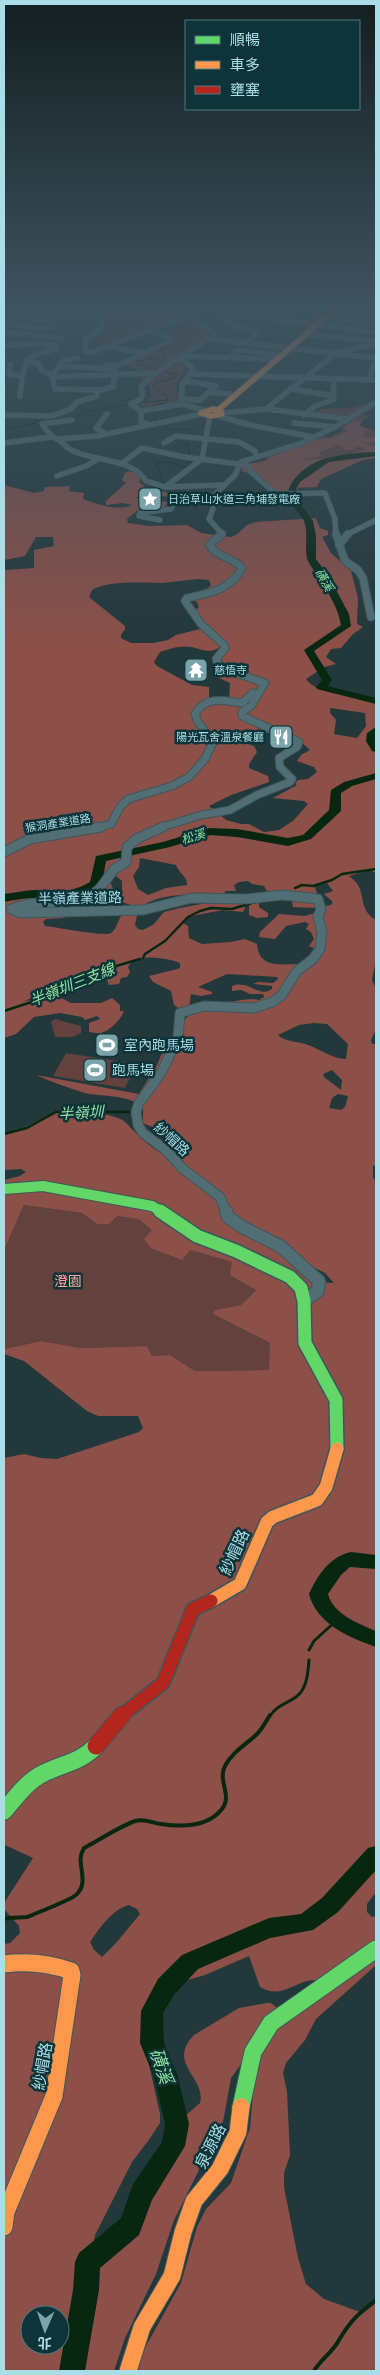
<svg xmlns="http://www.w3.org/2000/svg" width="380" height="2375" font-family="Quicksand,'Noto Sans TC',sans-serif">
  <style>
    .green { fill: #63413c }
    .forest { fill: #8c5049; fill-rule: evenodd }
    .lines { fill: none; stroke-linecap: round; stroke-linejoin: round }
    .stream-far3 { stroke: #082711; stroke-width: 1 }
    .stream-far2 { stroke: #082711; stroke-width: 2.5 }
    .stream-far1 { stroke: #082711; stroke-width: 3 }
    .stream { stroke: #082711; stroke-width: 4 }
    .river { fill: #082711; fill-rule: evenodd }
    .street-far3-casing { stroke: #3d575b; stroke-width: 6 }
    .street-far2-casing { stroke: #3d575b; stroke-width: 9 }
    .street-far1-casing { stroke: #3d575b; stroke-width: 11 }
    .street-casing { stroke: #3d575b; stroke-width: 14 }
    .fast-far2-casing { stroke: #3d575b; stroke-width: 12 }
    .fast-far1-casing { stroke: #3d575b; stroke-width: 16 }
    .fast-casing { stroke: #3d575b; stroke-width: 19 }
    .slow-far2-casing { stroke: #3d575b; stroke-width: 7 }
    .slow-far1-casing { stroke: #3d575b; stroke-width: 16 }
    .slow-casing { stroke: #3d575b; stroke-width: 19 }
    .jam-far1-casing { stroke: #3d575b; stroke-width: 16 }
    .jam-casing { stroke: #3d575b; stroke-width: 19 }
    .street-far3 { stroke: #506e73; stroke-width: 5 }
    .street-far2 { stroke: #506e73; stroke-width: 7 }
    .street-far1 { stroke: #506e73; stroke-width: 9 }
    .street { stroke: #506e73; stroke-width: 12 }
    .fast-far2 { stroke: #63d668; stroke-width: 10 }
    .fast-far1 { stroke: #63d668; stroke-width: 13 }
    .fast { stroke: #63d668; stroke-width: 17 }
    .slow-far2 { stroke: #ff974d; stroke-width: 5.5 }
    .slow-far1 { stroke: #ff974d; stroke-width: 13 }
    .slow { stroke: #ff974d; stroke-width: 17 }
    .jam-far1 { stroke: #b3261e; stroke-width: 13 }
    .jam { stroke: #b3261e; stroke-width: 17 }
    .labels { text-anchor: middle; stroke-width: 5; stroke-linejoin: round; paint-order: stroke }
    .far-poi-label { font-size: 11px; fill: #aadde6; stroke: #0e343a; text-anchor: start }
    .far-street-label { font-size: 11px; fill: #aadde6; stroke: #0e343a }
    .far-water-label { font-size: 12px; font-style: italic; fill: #91e59f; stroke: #0e343a }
    .street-label { font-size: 14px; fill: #aadde6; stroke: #0e343a }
    .poi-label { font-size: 14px; fill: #aadde6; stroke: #0e343a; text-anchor: start }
    .park-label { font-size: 14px; fill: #f9a599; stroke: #0e343a }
    .water-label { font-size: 15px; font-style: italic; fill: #91e59f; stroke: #0e343a }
    .near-street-label { font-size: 16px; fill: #aadde6; stroke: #0e343a }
    .near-water-label { font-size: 18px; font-style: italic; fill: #91e59f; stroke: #0e343a }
  </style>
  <rect width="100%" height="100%" fill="#23383b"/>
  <g class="green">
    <polygon points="121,311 155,311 182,318 106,345 103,338 119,326 132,323 129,317 116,317 116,321 108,321 106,317"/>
    <polygon points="197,325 211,333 154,372 133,369 119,363 185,339 169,330"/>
    <polygon points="180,362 187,368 175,386 182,401 156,409 142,406 139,403 151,398 149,382 139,377 140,375 164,372"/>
    <path d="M359,405H367L346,417L311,415C325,403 343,412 359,405Z"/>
    <polygon points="361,414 371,416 359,423 359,426 376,430 376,451 301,484 297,492 277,493 251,472 248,465 265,460 266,456 322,436 329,437 342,431 340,428"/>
    <polygon points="55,1019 81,1026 81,1033 72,1037 55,1037 51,1022"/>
    <polygon points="66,1053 137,1064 125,1088 53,1076"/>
    <polygon points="24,1205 82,1213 97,1224 117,1216 138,1219 152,1230 190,1250 232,1262 256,1290 241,1305 215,1310 213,1314 270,1343 270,1370 195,1371 170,1355 152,1356 147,1346 81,1348 41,1341 4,1349 4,1250"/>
  </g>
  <g class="forest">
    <path d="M353,421H362L359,426L368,429L363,434L364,437L376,438V443L360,442L371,445L372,447L376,444V458L363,460L321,479L317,487L294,488L289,493L282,496L266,486C263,470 252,476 242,471V466C252,460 263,466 270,457L317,440L336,437L346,431L344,427ZM333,445H340L344,450H353L356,446L367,449C358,453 310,462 302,459L321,456L319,452L333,447Z"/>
    <path d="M129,471L136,473L141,478L139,482L145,487L184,497L140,495L136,498L167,502V504L163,508L143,506L127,519L128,523L149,526L187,525L201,533L230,537L236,535L247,525L256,522L316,518L320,528L328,531V535L322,537L331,553L351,571L358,598L357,624L363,627L353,634L341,648L331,649L326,657L336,664L324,667L306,679C317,696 358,694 376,703V873L370,870L349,876C352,879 356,881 358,885C365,898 360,911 376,920V959L372,980L376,989V1029L371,1040L372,1044H376V1165L373,1166V1177L376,1183V1892L367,1904V1912L372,1917L376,1916V1941C363,1953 348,1970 331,1977C322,1981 312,1979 304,1982C287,1988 278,1997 260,1987L249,1956L205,1975L177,1983L145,2017L146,2051L160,2114V2123L148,2141L132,2162L95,2235L94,2241L96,2243L117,2230L132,2214L144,2193L167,2132L200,2103C207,2078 166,2064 194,2035L239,2008L267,2003H271L277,2008L275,2013L260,2027L245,2059L231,2078L223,2122L174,2220L156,2274L125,2338L114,2371H4V1944L10,1943L20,1933L19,1926L4,1909V1903L33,1858L5,1845L4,1846V1458L24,1454L41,1458L57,1459L139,1432L143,1428L138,1416H98L87,1411L24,1361L4,1354V1349L41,1341L81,1348L147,1346L152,1356L170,1355L195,1371L269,1370L270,1343L213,1314L215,1310L241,1305L256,1290L230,1275L232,1262L190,1250L182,1260L151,1248L144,1239L152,1230L138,1219L117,1216L109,1224H97L82,1213L24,1205L4,1250V1191L43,1187L151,1207L203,1241L235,1252L279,1275L282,1273L238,1251L197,1235L153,1205L43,1184L4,1186V1180L20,1176L26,1172L21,1169L4,1170V1134C25,1131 41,1117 61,1111C70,1108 116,1114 124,1121C136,1133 155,1154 172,1157L170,1149L164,1142L174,1140L172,1135L143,1123V1107C127,1094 104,1097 85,1093C68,1088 52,1082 36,1075L139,1094L157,1065L169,1037L181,1035L184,1031L183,1021C205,998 238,1018 265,1008C289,999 283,990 296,974C303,965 314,961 321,951L309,946L314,939L311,932L306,929L309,924L305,922L286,926L275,939L259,937L260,932L279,914L305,916L317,912V908L293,907L292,901L289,899L263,901L259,902V907L268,913V917L257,918L249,915V906L254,900C271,894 300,894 317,900L319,907L331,905L333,902L324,894L333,891L327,883L314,885L317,893L315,896L277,895L278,892L267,891L264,886L252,884L248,881L239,882L234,885L236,891H226L223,894L225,896C201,894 157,891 139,909H74L64,918L46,919L43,922L45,926C56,927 105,937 111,933C116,930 118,921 121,916L130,914L129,912L138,911L135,925L138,929L143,930L154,924L164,912L180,908L222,900H238L244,903L245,908L243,912L223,910L186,917L183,923L188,926L189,938L202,944L231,942L245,939L257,944C259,969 281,964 300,964L290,975L282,993L273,1000L255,1006L227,1007L226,1005C233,1000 251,998 259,1000L264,997L263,994H250L241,990L232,991V986C250,979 258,999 272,989V986L253,984L258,982L273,983L278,979L277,977L227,974L198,987L212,992V994L201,996L191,994L189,1007L178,1008L174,1005L171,991L153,982L149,976L177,969L180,968V963C167,958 136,952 128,967L130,972L127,977L121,978L119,984L109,985L105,975L84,976L52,992L23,1001L61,998L71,1003H101L112,998L120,1005V1011H124C122,1018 110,1031 101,1033C98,1034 93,1032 89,1032V1023L100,1019L97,1016L85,1020L82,1017L60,1013L34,1017L16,1034L4,1038V570L34,568V550L54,546L53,537H36L25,556L4,560V485L34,493L44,491L45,487L70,486L69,491L84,493L83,499C97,504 119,512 132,505L122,503L106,505V501L126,483L122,480L125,473ZM198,579L209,580L211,585L207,589L182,596L197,602L199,608L195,609L198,616L230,648L224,654L221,660L226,666L240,671L217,677L230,683L229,702H209V687L192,685L157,666L154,662L160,652C169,649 181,645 191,647C202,649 208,654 219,648V645L200,629L176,635L168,640L153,643H131L121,638V635L125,629V626L89,597L92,590C109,580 143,583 162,583C174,582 186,580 198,579ZM330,708L365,713L366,726L357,738L334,734L336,720L330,713ZM252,732C273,733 295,734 310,750L301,755L297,761L314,767L317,772L308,779L298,780L295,784L297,785L273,798L304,801L308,804L293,821L279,830L264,832L249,824H241L226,820L209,806L231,795L269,782L268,776L249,768V764L257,752L254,746L248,744L242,736ZM140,858L176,865C178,872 188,877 187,885L166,888L148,895L138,889L133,876L139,867ZM115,875L122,881V902L131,905L81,907L82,904C94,902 106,900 113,889L110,881ZM314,1023L327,1024L348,1044L346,1059C333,1059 320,1049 308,1045C298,1041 285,1042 278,1035L299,1025ZM332,1070L342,1080L341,1090L324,1077L323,1074ZM338,1094L348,1096L345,1107L341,1110L329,1108L332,1098ZM313,1267L325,1273L334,1283C322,1283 313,1280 305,1272ZM129,1905L137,1909L140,1914L116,1943L102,1957L94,1950L90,1942C100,1928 111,1910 129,1905ZM30,2315H60V2345H30Z"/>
    <polygon points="376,1955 376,1965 316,2019 305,2040 286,2063 283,2073 287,2092 290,2155 284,2173 284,2187 298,2258 306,2284 324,2299 363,2313 376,2303 376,2371 138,2371 141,2355 181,2283 197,2227 206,2209 231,2183 250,2128 254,2081 265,2039"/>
  </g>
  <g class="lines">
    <g class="stream-far3">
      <polyline points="138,311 166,317 162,328 183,338 172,346 160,349 165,354 164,357 137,361 140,364 177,375 174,378 155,383 154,387 169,397 164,403 152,406 156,417 154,419 171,430 191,429 186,435"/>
      <polyline points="123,330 136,322 136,317 142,313"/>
      <polyline points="137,403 166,400"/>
      <polyline points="71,418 88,411 131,404"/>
      <polyline points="4,430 41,422"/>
      <polyline points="162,478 156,463 169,462 185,467 191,461 188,445 179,441 181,437"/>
    </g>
    <g class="stream-far2">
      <polyline points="295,888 302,885 313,886 332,880 342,874 376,869"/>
      <polyline points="143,958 145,954 165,941 188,917 200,911 211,908 232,909 255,902"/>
      <polyline points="4,1011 50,996 106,969 140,959"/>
      <polyline points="4,1134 27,1128 56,1112 132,1112"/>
    </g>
    <g class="stream-far1">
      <polyline points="309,1650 314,1641 338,1619"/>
      <path d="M270,1716C277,1705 286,1704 296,1697C307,1689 308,1673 309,1660"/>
    </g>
    <g class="stream">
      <path d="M4,1919C12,1917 19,1918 27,1917C30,1916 69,1900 73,1897C77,1895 81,1890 82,1885C85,1872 76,1861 84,1848C100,1840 118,1827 135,1821C145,1818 152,1823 161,1824C181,1827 208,1827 222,1809C233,1795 217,1781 225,1766C232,1752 247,1744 257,1734C263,1728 266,1721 270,1715"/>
      <path d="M314,2371C321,2359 333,2352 339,2340C351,2320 357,2315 376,2300"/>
    </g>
    <g class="river">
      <path d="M376,452V456L329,462L300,482L296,489L297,500L313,521L316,536V559L328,575L349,614L351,626L314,651L332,680L328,686L376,698V704L317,689L316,687L322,680L304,650L341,625C337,601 320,582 308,561C304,554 308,534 305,524C303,514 291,508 289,499C284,480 311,462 327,458C343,454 360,452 376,452Z"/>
      <polygon points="376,727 376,752 372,751 366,741 367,733"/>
      <path d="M376,773V779L352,786L341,793V811L311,839L288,846L237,837L210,835L170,847L106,861L102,884C86,904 57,898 35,898C25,898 14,900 4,902V894C14,893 26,890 36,890C59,891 69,894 90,882L96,856L163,842L209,828L237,829L288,838L303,835L329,810L331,790L344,782Z"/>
      <path d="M351,1552L376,1555V1569L350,1567L341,1575L328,1594C333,1614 359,1624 376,1631V1647C348,1637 317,1624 309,1594C318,1575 329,1557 351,1552Z"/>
      <polygon points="376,1846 376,1870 338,1912 313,1930 270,1938 198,1969 174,1995 163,2013 164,2043 178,2077 189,2124 185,2146 152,2200 139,2235 100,2268 99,2290 85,2371 59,2371 73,2290 75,2262 79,2253 121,2218 133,2184 162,2142 165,2124 154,2077 140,2043 141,2011 158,1979 182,1955 269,1918 301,1914 322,1898 368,1848"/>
    </g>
    <g class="street-far3-casing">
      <g id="street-far3">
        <polyline points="45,311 104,319 102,328 88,337"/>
        <polyline points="222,311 218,315 238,328 251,329 257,333 247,343"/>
        <polyline points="278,317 276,320 376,332"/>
        <polyline points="326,317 365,321"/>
        <polyline points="224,319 267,313"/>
        <polyline points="4,324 44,329 55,324 56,321 11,315"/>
        <polyline points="4,332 61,338"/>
        <polyline points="352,332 376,314"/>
        <polyline points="307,334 373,341"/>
        <polyline points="86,339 85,351 90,353 200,311"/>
        <polyline points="209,339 376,358"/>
        <polyline points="4,346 42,343 56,345 57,348 35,355 27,361 38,363 41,370 52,375"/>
        <polyline points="110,347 145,353"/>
        <polyline points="233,353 239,350 278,354"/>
        <polyline points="184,356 272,359"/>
        <polyline points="180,357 193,369 182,385 182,404 203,410"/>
        <polyline points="10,365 9,375 23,375"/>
        <polyline points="107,365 119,365 174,339 150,331"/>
        <polyline points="59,366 63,361 78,358"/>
        <polyline points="190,374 376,380"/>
        <polyline points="52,377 156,373 215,334 190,318 159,311"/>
        <polyline points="368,380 376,361"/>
        <polyline points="291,389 334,396"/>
        <polyline points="99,390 55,389 52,375 59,366 116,369"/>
        <polyline points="209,392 230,394"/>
        <polyline points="20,396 22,377 27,361"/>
        <polyline points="182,399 200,400 216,386 185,381"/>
        <polyline points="266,409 336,353 376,343"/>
        <polyline points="141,411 131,404 141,399 143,394 141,386 156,373"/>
        <polyline points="223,413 266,409 348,419"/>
        <polyline points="4,415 52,416 71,409 77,402 97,396 97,391 113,387 115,375"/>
        <polyline points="304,415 315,406 333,400 334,379"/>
        <polyline points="218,416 250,425 313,437"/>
        <polyline points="294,423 335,427"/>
        <polyline points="150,425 141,422 141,411 182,404"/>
        <polyline points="106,434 96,428 107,414"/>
        <polyline points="52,437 42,424 72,420"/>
        <polyline points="58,439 97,436 202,414"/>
        <path d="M4,443L52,437C61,439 64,446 71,450C94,462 131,457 146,481L165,487L223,485"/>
        <polyline points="164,443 176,436 239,442 255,451 257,457"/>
        <polyline points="121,464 142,448 184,457 247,465 251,472 276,494 325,493 335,519 336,535"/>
        <polyline points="57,476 86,466 98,459"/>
        <polyline points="165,487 202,459 210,416"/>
        <polyline points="160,520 139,516 140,513 171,509 177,499 210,499"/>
        <polyline points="223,535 209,519 213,509 210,499 235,475 241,462 302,443 335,427 376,402"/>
        <polyline points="346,535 376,520"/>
      </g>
    </g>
    <g class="street-far2-casing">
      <g id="street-far2">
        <path d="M222,534L209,545C216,557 233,557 242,568C230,590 210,593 187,598L185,601L201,624L224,645L225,648L216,659L218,664L240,675"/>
        <polyline points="336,534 345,561 358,570 363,578 371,617"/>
        <polyline points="339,545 348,534"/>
        <path d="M96,828L111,824L120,807L128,799L172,786L189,777L205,759L213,742L198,722L195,714C206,695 224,701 242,703L253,693"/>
        <polyline points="159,828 201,815 230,810 257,795 290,782 292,779 280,767 279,758 297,747 299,742 242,716 242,712 251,706 265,683 236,673"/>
      </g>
    </g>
    <g class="street-far1-casing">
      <g id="street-far1">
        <path d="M163,827L138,838L127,847L126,862C122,865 116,867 113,871C105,880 101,891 89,896C64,907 36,898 11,909L20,913L143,910L192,898L246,899L283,895L318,899L321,910L318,916L322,932L320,949L313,959L297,971L281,996L272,1002L254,1008L204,1006L180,1013L178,1038L161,1073L139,1103L136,1112L138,1125L143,1133L167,1151L182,1168L220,1197L226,1212"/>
        <polyline points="4,852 30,839 101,827"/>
      </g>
    </g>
    <g class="street-casing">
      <polyline id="street" points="226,1211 228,1217 244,1228 280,1246 319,1281 318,1291 304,1301"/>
    </g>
    <g class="fast-far2-casing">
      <polyline id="fast-far2" points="4,1189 43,1186 152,1206 162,1212"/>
    </g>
    <g class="fast-far1-casing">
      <polyline id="fast-far1" points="160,1211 197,1236 236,1251 290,1277 301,1288 304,1301 305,1343 336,1400 337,1449"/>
    </g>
    <g class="fast-casing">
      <g id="fast">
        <path d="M4,1811C16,1797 27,1781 44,1773C62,1764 81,1762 96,1746"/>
        <polyline points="241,2107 253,2052 271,2023 376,1949"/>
      </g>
    </g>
    <g class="slow-far2-casing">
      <g id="slow-far2">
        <polygon points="213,409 221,411 222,414 210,416 201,413"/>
        <polyline points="218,410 333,311"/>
      </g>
    </g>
    <g class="slow-far1-casing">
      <polyline id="slow-far1" points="211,1601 240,1584 267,1522 273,1517 317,1500 326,1487 337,1449"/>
    </g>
    <g class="slow-casing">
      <g id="slow">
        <path d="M4,1964C27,1961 49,1963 71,1971L72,1975L54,2096L6,2212L4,2227"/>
        <polyline points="128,2371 142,2327 172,2276 183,2232 194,2201 220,2169 238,2132 241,2107"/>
      </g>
    </g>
    <g class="jam-far1-casing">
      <polyline id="jam-far1" points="121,1716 163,1683 193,1609 211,1601"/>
    </g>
    <g class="jam-casing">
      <polyline id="jam" points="96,1746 122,1715"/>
    </g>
    <use href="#street-far3" class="street-far3"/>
    <use href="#street-far2" class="street-far2"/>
    <use href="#street-far1" class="street-far1"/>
    <use href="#street" class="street"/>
    <use href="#fast-far2" class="fast-far2"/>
    <use href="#fast-far1" class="fast-far1"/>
    <use href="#fast" class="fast"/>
    <use href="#slow-far2" class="slow-far2"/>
    <use href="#slow-far1" class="slow-far1"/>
    <use href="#slow" class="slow"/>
    <use href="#jam-far1" class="jam-far1"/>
    <use href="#jam" class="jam"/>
  </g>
  <linearGradient id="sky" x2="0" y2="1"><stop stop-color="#131f20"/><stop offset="0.48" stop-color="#3f5360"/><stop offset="1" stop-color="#3f5360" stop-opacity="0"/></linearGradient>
  <rect width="380" height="644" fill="url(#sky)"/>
  <defs>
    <g id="sight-square" transform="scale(1.25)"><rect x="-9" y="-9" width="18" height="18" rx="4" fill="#7ba3aa" stroke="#0e343a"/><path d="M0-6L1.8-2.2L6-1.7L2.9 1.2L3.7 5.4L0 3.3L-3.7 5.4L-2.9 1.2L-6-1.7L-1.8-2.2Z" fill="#fff"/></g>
    <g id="temple-square" transform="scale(1.25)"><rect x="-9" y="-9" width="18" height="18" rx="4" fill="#7ba3aa" stroke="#0e343a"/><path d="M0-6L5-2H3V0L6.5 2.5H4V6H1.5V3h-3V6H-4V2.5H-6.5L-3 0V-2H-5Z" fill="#fff"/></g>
    <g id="restaurant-square" transform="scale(1.25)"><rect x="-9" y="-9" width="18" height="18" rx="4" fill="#7ba3aa" stroke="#0e343a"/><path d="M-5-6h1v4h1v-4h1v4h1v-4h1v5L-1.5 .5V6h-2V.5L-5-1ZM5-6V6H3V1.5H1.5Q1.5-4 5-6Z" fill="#fff"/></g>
    <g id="stadium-square" transform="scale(1.25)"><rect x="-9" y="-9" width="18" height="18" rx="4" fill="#7ba3aa" stroke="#0e343a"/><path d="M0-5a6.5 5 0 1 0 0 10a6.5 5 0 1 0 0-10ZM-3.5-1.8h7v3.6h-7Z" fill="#fff"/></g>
  </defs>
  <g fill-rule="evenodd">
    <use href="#sight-square" x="150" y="499"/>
    <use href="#temple-square" x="196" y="670"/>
    <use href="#restaurant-square" x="281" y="737"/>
    <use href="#stadium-square" x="107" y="1045"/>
    <use href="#stadium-square" x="95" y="1070"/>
  </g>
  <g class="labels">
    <g class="far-poi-label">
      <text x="168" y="503">日治草山水道三角埔發電廠</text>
      <text x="214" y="674">慈悟寺</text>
      <text x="264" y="741" text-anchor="end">陽光瓦舍溫泉餐廳</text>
    </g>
    <g class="far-street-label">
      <text transform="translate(58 823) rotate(-9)" y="4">猴洞產業道路</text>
    </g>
    <g class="far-water-label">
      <text transform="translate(324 580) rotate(59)" y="4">磺溪</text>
      <text transform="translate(193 837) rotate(-17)" y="4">松溪</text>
    </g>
    <g class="street-label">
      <text transform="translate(80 898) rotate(-1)" y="5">半嶺產業道路</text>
      <text transform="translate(172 1139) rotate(42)" y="5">紗帽路</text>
    </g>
    <g class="poi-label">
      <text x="124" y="1050">室內跑馬場</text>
      <text x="112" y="1075">跑馬場</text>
    </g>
    <g class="park-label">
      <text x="68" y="1286">澄園</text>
    </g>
    <g class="water-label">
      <text transform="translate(72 985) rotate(-22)" y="5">半嶺圳三支線</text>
      <text transform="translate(81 1113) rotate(-3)" y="5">半嶺圳</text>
    </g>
    <g class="near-street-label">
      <text transform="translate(234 1552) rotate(-65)" y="6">紗帽路</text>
      <text transform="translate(42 2066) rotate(-80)" y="6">紗帽路</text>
      <text transform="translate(210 2146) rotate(-63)" y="6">泉源路</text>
    </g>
    <g class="near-water-label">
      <text transform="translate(161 2066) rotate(71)" y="6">磺溪</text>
    </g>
  </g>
  <rect width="380" height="2375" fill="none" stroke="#aadde6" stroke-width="10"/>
  <rect x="185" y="20" width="175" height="90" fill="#0e343a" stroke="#4c787f"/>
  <rect x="195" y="36" width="25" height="8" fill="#63d668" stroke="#4c787f"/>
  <text x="230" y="45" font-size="15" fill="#aadde6">順暢</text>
  <rect x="195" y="61" width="25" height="8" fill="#ff974d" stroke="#4c787f"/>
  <text x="230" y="70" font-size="15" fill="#aadde6">車多</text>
  <rect x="195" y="86" width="25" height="8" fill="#b3261e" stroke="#4c787f"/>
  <text x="230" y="95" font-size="15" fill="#aadde6">壅塞</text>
  <g transform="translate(45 2330) rotate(182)"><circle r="24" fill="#0e343a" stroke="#4c787f"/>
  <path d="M0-4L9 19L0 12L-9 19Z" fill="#7ba3aa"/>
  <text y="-8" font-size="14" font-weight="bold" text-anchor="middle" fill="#aadde6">北</text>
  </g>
</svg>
